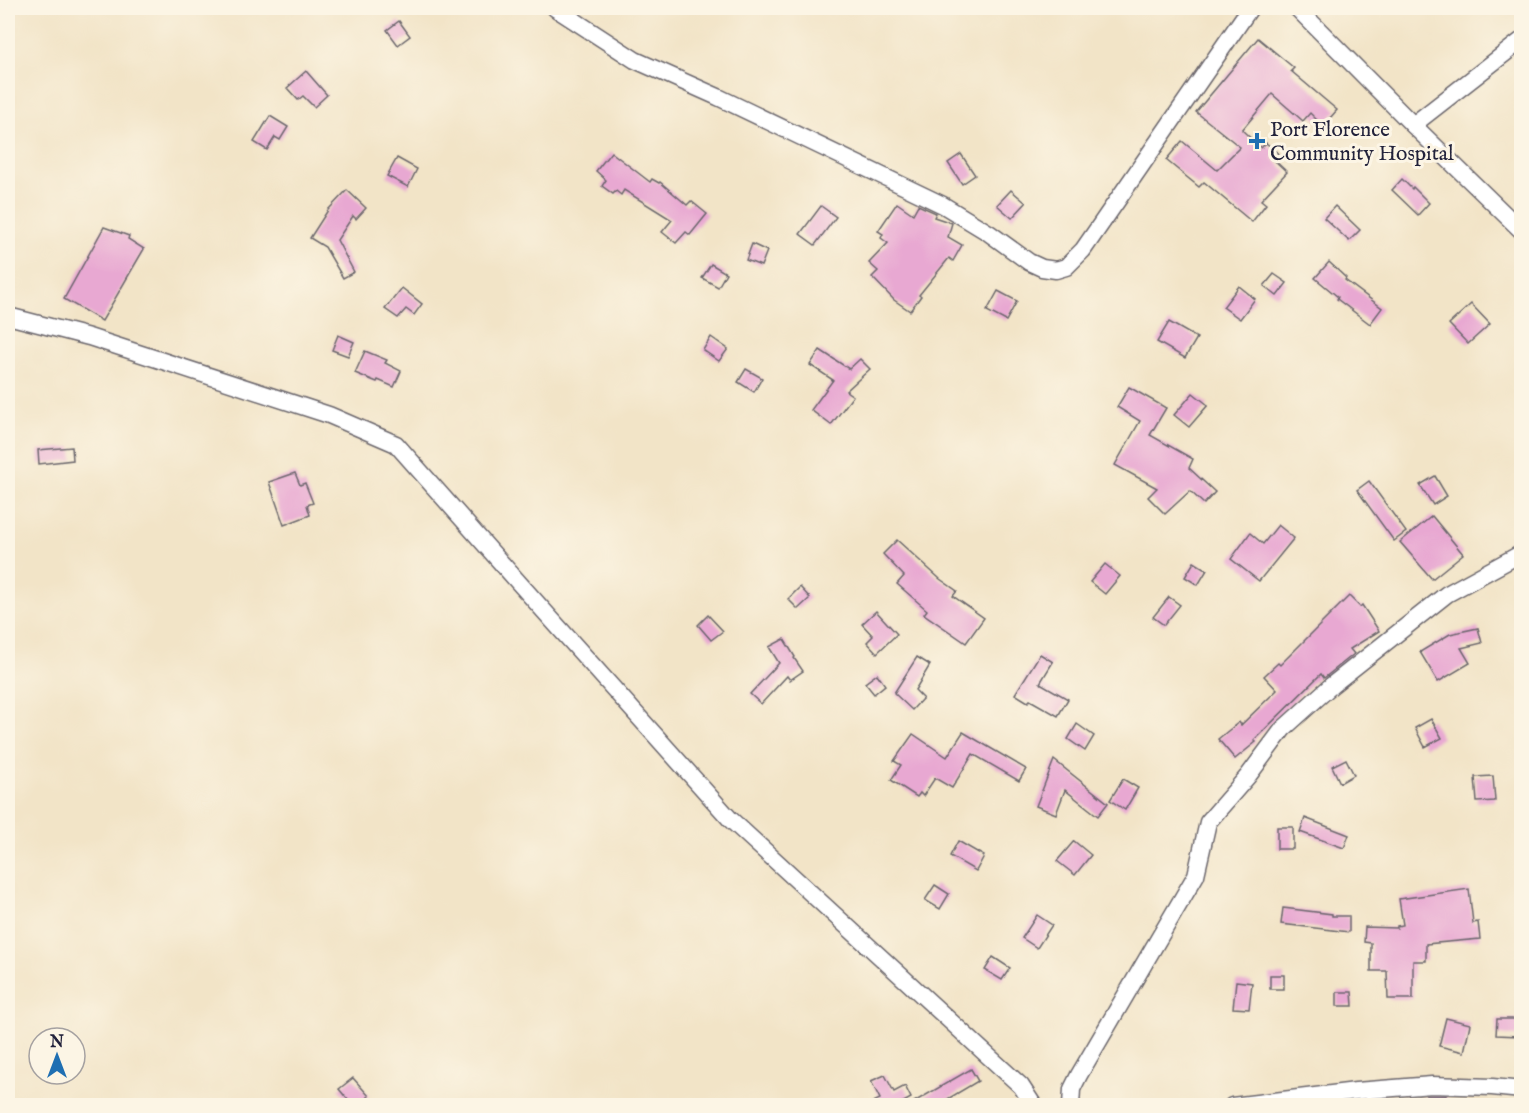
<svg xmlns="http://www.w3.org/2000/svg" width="1529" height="1113" font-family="'IM FELL English',serif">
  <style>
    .building { fill: #e8a8d2 }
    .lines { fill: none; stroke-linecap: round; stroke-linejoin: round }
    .street-casing { stroke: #6b666c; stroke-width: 19 }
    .street { stroke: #fff; stroke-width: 16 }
    .poi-dot { fill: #1f6fb2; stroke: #fcf5e5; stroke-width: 2 }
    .labels { text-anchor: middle; stroke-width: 6; stroke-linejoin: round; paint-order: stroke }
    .poi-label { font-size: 21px; fill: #22223b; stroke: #fcf5e5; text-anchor: start }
  </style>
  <rect width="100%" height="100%" fill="#fcf5e5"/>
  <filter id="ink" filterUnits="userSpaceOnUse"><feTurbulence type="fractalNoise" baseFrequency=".0167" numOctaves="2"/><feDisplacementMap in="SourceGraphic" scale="12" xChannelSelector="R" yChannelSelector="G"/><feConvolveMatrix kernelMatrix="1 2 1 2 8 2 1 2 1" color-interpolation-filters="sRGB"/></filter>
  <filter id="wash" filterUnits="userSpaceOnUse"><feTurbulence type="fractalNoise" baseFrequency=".008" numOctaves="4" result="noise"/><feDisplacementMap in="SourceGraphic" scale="24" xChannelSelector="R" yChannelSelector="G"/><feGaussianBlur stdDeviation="1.35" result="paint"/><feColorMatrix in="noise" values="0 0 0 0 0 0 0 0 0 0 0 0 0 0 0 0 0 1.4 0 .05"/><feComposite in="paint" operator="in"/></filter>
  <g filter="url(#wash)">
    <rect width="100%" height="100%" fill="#f2e4c7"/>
    <g id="blocks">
      <g class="building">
        <polygon points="399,21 410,36 398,45 387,30"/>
        <polygon points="1258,38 1294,68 1291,71 1337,110 1323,126 1310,113 1303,121 1272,94 1242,130 1261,148 1266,143 1278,153 1272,158 1287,172 1261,200 1266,204 1252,222 1204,182 1199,187 1166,160 1182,141 1217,170 1240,147 1196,112"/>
        <polygon points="306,71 327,95 314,107 303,96 298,100 287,88"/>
        <polygon points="270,116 288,127 280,140 275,137 267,150 254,142"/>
        <polygon points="611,152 650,182 652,179 659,183 660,182 687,205 691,201 707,214 690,235 686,232 676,243 662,232 672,220 624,190 621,195 616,191 613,194 602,186 606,180 596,171"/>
        <polygon points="961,154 975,175 962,184 948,163"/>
        <polygon points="397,158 417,169 408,187 387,176"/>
        <polygon points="1402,179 1412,189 1413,187 1429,203 1418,215 1392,190"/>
        <polygon points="347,190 366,208 356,219 353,216 337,240 354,272 343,278 325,247 310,238 328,210"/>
        <polygon points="1011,190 1026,203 1012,218 997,205"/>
        <polygon points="897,203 913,214 918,205 936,213 934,217 952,223 948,237 962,245 953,261 949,258 919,295 921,296 910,311 894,300 872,277 878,271 869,263 888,243 881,238 883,234 878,231"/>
        <polygon points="821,206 836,217 815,245 800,234"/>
        <polygon points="1335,206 1360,230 1349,241 1324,218"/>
        <polygon points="104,227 129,236 128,239 144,249 102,321 64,299"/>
        <polygon points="752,244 767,251 761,266 746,260"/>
        <polygon points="1329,262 1346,278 1345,280 1382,308 1370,324 1337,299 1338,297 1315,278"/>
        <polygon points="711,264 726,273 718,287 702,278"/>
        <polygon points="1274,274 1287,283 1277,296 1264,286"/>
        <polygon points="1239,286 1255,299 1240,319 1223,307"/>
        <polygon points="402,288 422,304 414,315 406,309 398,318 385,309"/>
        <polygon points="998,291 1017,301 1006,321 987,311"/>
        <polygon points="1471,304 1490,324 1468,344 1449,324"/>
        <polygon points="1169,322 1197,338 1185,358 1157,342"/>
        <polygon points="338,335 354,342 348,356 332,350"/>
        <polygon points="711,337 728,349 719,361 703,350"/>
        <polygon points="820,350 849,369 860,359 870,369 846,391 853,396 831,425 811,410 833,380 810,365"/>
        <polygon points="365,351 387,360 385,363 401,371 394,387 378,380 377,382 355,373"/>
        <polygon points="746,369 762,378 754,392 738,382"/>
        <polygon points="1129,387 1166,408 1150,435 1193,459 1189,468 1215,492 1204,504 1190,491 1165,514 1148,497 1157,488 1115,465 1140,421 1117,407"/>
        <polygon points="1193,393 1208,405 1189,427 1174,415"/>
        <polygon points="72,447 73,460 39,464 38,450"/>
        <polygon points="295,473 300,485 305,483 313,503 307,505 310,515 284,525 269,482"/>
        <polygon points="1435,476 1447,496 1433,505 1420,485"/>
        <polygon points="1369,481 1406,532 1394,541 1357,490"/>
        <polygon points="1432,516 1463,554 1432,579 1400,542"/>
        <polygon points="1278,525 1294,538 1259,581 1231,559 1250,533 1263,544"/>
        <polygon points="897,540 940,579 957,591 953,596 984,618 966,643 924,614 927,610 897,584 904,576 883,554"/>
        <polygon points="1194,562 1207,570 1198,585 1185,577"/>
        <polygon points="1105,564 1120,576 1105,594 1090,582"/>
        <polygon points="800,587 810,598 798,609 788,599"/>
        <polygon points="1349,596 1360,607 1362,605 1379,631 1350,649 1354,654 1324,678 1321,674 1254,740 1256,742 1235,759 1218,739 1239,722 1241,725 1277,690 1264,676 1278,663 1280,665"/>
        <polygon points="1169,597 1180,605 1164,625 1153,617"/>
        <polygon points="876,611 897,634 877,653 867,642 873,636 862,624"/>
        <polygon points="708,615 723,631 711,640 698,625"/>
        <polygon points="1478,628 1482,643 1461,648 1470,663 1438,682 1420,652 1450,634"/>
        <polygon points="784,639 795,657 794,658 803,671 790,680 787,676 761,704 750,694 779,663 769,647"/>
        <polygon points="1040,654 1053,662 1040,683 1068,699 1058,716 1030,700 1028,702 1015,694"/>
        <polygon points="917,657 930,665 915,690 923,698 912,710 894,693"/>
        <polygon points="877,674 885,685 874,694 865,683"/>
        <polygon points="1431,719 1442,738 1425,747 1415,728"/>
        <polygon points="1077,724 1094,736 1085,751 1068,739"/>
        <polygon points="963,732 1026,769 1019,781 973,754 952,788 935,778 923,796 920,793 917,797 891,780 901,765 894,761 913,734 947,757"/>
        <polygon points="1346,759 1354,775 1340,783 1332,766"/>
        <polygon points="1054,760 1108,803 1098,816 1065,790 1056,814 1036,806"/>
        <polygon points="1493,776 1495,801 1477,802 1475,777"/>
        <polygon points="1123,779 1138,788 1125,810 1110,800"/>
        <polygon points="1305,818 1349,835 1344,848 1300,832"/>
        <rect x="1277" y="827" width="16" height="22"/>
        <polygon points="958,841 984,856 976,871 950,856"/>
        <polygon points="1074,841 1091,855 1075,875 1057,861"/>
        <polygon points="935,885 949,894 940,909 925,900"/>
        <polygon points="1469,889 1473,923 1478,922 1480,939 1426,944 1426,961 1413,961 1413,999 1388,999 1387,971 1371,971 1371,943 1364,942 1365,927 1397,928 1397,926 1403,925 1399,899"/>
        <polygon points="1283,908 1332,914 1332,916 1349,916 1349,932 1281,924"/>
        <polygon points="1037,915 1052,925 1037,948 1022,938"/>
        <polygon points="993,957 1010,968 1002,980 985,970"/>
        <rect x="1270" y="975" width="14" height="14"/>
        <polygon points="1236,981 1252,983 1249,1009 1233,1008"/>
        <polygon points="1337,992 1352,992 1353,1006 1337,1006"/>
        <polygon points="1446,1018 1470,1024 1464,1052 1439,1046"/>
        <polygon points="1497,1019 1519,1019 1519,1036 1496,1035"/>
        <polygon points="971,1069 978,1081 936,1106 907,1106"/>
        <polygon points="885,1075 894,1092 905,1086 911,1098 900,1104 900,1106 869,1106 869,1104 880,1099 871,1081"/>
        <polygon points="353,1078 369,1096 358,1106 353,1106 339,1089"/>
        <polygon points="1426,1096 1446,1096 1448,1106 1428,1106"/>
      </g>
    </g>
  </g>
  <g filter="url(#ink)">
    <use href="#blocks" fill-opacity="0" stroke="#6b666c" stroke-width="1.5"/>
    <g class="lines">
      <g class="street-casing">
        <g id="street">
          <polyline points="555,8 635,60 718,97 943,205 989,233 1029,262 1042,268 1056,270 1066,267 1083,250 1250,8"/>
          <polyline points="1297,8 1413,125 1522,231"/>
          <polyline points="1413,125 1522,40"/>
          <polyline points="8,316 89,337 329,415 396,444 519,583 730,819 1021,1086 1034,1106"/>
          <polyline points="1071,1106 1072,1089 1079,1075 1196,875 1208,822 1248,776 1283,729 1332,685 1447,594 1522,553"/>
          <polyline points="1232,1106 1356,1091 1432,1085 1492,1087 1522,1090"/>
        </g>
      </g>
      <use href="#street" class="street"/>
    </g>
  </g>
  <path class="poi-dot" d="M1254 132h6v6h6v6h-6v6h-6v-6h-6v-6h6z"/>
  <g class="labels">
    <g class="poi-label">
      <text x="1270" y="136">Port Florence<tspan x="1270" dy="24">Community Hospital</tspan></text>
    </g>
  </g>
  <rect width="1529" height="1113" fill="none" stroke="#fcf5e5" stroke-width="30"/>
  <g transform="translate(57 1056)"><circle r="28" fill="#fcf5e5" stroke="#a5a1a1" stroke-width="1.5"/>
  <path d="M0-4.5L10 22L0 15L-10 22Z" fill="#1f6fb2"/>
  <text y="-9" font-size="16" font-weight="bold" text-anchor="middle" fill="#22223b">N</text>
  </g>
</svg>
